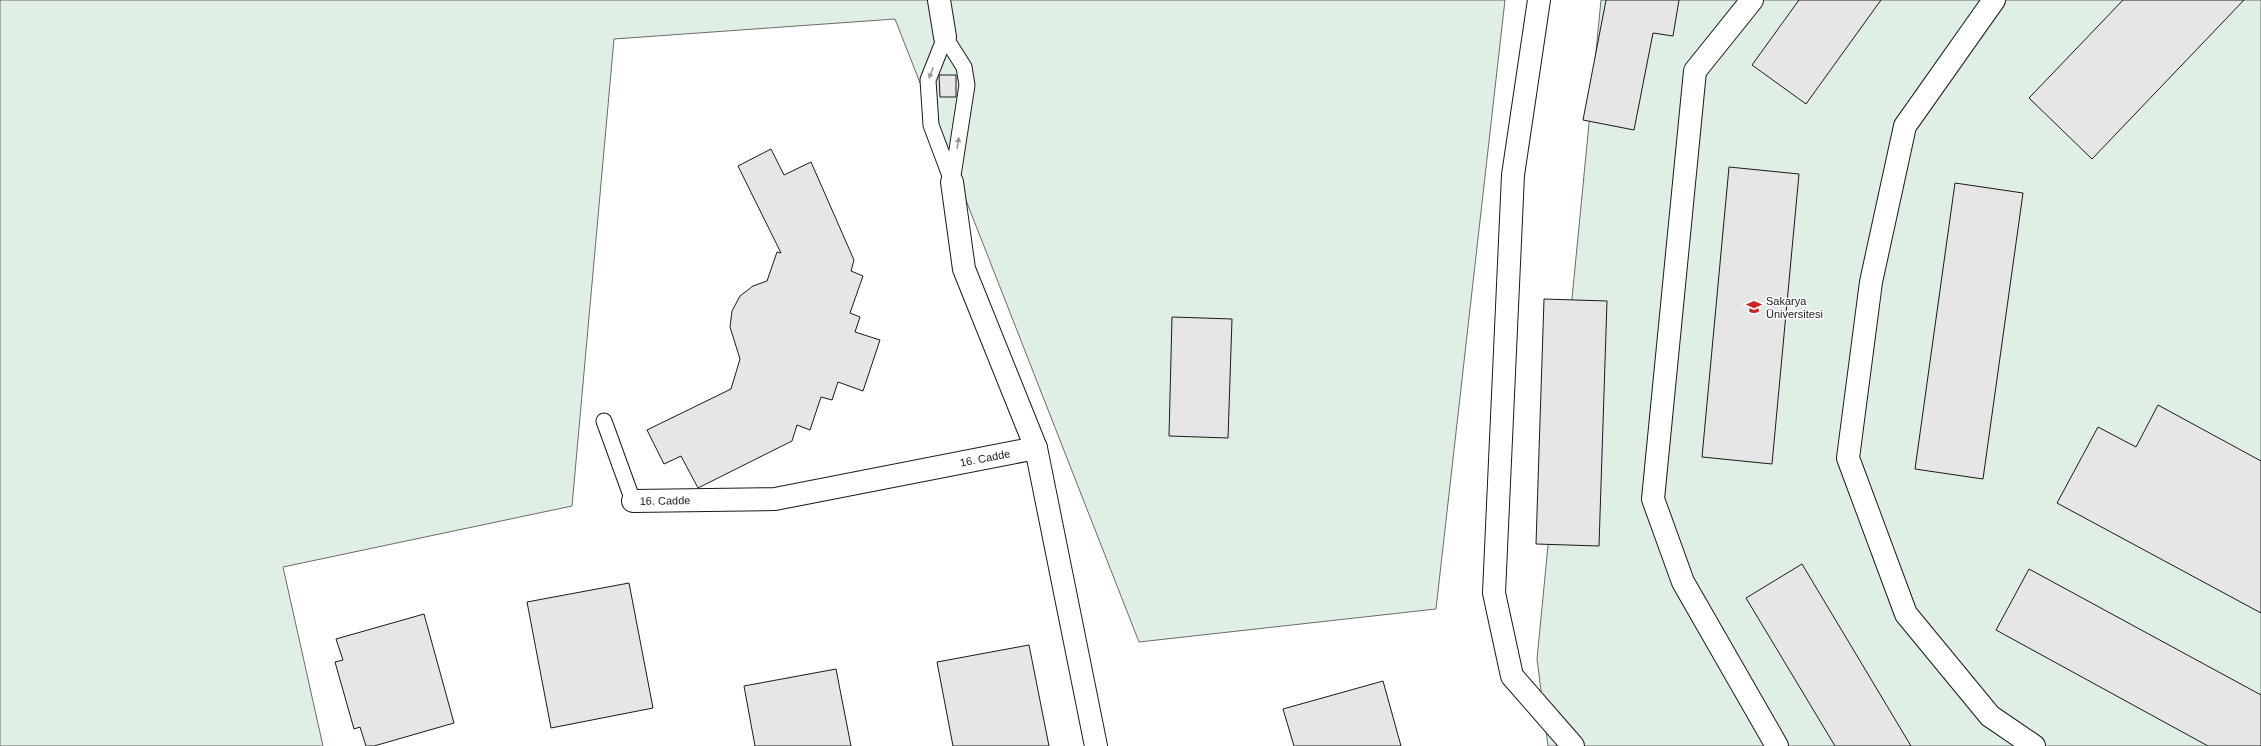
<svg xmlns="http://www.w3.org/2000/svg" width="2261" height="746" font-family="Arial,sans-serif">
  <style>
    .green { fill: #e0efe3; stroke: #6a6a6a }
    .building { fill: #e6e6e6; stroke: #1a1a1a }
    .lines { fill: none; stroke-linecap: round; stroke-linejoin: round }
    .lane-casing { stroke: #1a1a1a; stroke-width: 17 }
    .street-casing { stroke: #1a1a1a; stroke-width: 24 }
    .lane { stroke: #fff; stroke-width: 15 }
    .street { stroke: #fff; stroke-width: 22 }
    .oneway { fill: #989898 }
    .labels { text-anchor: middle; stroke-width: 3; stroke-linejoin: round; paint-order: stroke }
    .poi-label { font-size: 11px; fill: #1a1a1a; stroke: #fff; text-anchor: start }
    .street-label { font-size: 11px; fill: #1a1a1a; stroke: #fff }
  </style>
  <rect width="100%" height="100%" fill="#fff"/>
  <g class="green">
    <polygon points="0,0 1505,0 1436,609 1139,642 895,19 614,39 572,506 283,567 323,746 0,746"/>
    <polygon points="1601,0 2261,0 2261,746 1548,746 1537,659"/>
  </g>
  <g class="building">
    <polygon points="1606,0 1679,0 1673,36 1653,33 1634,130 1583,120"/>
    <polygon points="1799,0 1881,0 1806,104 1752,65"/>
    <polygon points="2123,0 2244,0 2092,159 2029,98"/>
    <polygon points="939,75 956,75 956,97 940,97"/>
    <polygon points="771,149 784,175 811,162 854,260 851,271 863,276 850,313 860,317 855,332 880,340 863,391 838,382 832,400 821,397 810,430 797,425 792,441 698,488 681,456 664,464 647,430 731,389 740,359 730,327 732,311 740,296 753,286 767,281 777,252 781,253 738,166"/>
    <polygon points="1729,167 1799,174 1772,464 1702,457"/>
    <polygon points="1955,183 2023,193 1983,479 1915,469"/>
    <polygon points="1544,299 1607,301 1599,546 1536,544"/>
    <polygon points="1172,317 1232,319 1228,438 1169,436"/>
    <polygon points="2158,405 2261,461 2261,613 2057,503 2098,427 2136,447"/>
    <polygon points="1802,564 1911,746 1835,746 1746,598"/>
    <polygon points="2029,569 2261,695 2261,746 2208,746 1996,630"/>
    <polygon points="629,583 653,708 551,728 527,602"/>
    <polygon points="424,614 454,723 374,746 366,746 360,727 354,729 335,662 343,660 336,639"/>
    <polygon points="1029,645 1049,746 953,746 937,662"/>
    <polygon points="836,669 851,746 755,746 744,686"/>
    <polygon points="1383,681 1401,746 1294,746 1283,709"/>
  </g>
  <g class="lines">
    <g class="lane-casing">
      <g id="lane">
        <polyline points="945,37 964,67 967,85 952,182"/>
        <polyline points="945,37 928,80 931,125 952,181"/>
        <polyline points="604,421 633,501"/>
      </g>
    </g>
    <g class="street-casing">
      <g id="street">
        <polyline points="939,0 945,37"/>
        <polyline points="1539,0 1513,175 1494,593 1512,676 1573,746"/>
        <polyline points="1752,0 1695,71 1653,499 1683,582 1777,746"/>
        <polyline points="1994,0 1905,126 1871,282 1848,458 1906,614 1990,716 2034,746"/>
        <polyline points="952,182 964,269 1036,448"/>
        <path id="s1" d="M633,501L775,499L1036,448L1096,746"/>
      </g>
    </g>
    <use href="#lane" class="lane"/>
    <use href="#street" class="street"/>
  </g>
  <defs><path id="oneway-solid" d="M-6-.8H1V-3.2L6.5 0L1 3.2V.8H-6Z"/></defs>
  <g class="oneway">
    <use href="#oneway-solid" transform="translate(931 73) rotate(111)"/>
    <use href="#oneway-solid" transform="translate(958 143) rotate(-81)"/>
  </g>
  <defs>
    <g id="university-bare" transform="scale(1.2)"><path d="M0-5L7-2L0 1L-7-2ZM-4 1L0 2.5L4 1V4Q0 6-4 4Z" fill="#c62828" stroke="#fff" stroke-width="2.5" paint-order="stroke"/></g>
  </defs>
  <g fill-rule="evenodd">
    <use href="#university-bare" x="1754" y="307"/>
  </g>
  <g class="labels">
    <g class="poi-label">
      <text x="1766" y="305">Sakarya<tspan x="1766" dy="13">Üniversitesi</tspan></text>
    </g>
    <g class="street-label">
      <text dy="4" stroke="none"><textPath href="#s1" startOffset="356">16. Cadde</textPath></text>
      <text dy="4" stroke="none"><textPath href="#s1" startOffset="32">16. Cadde</textPath></text>
    </g>
  </g>
</svg>
